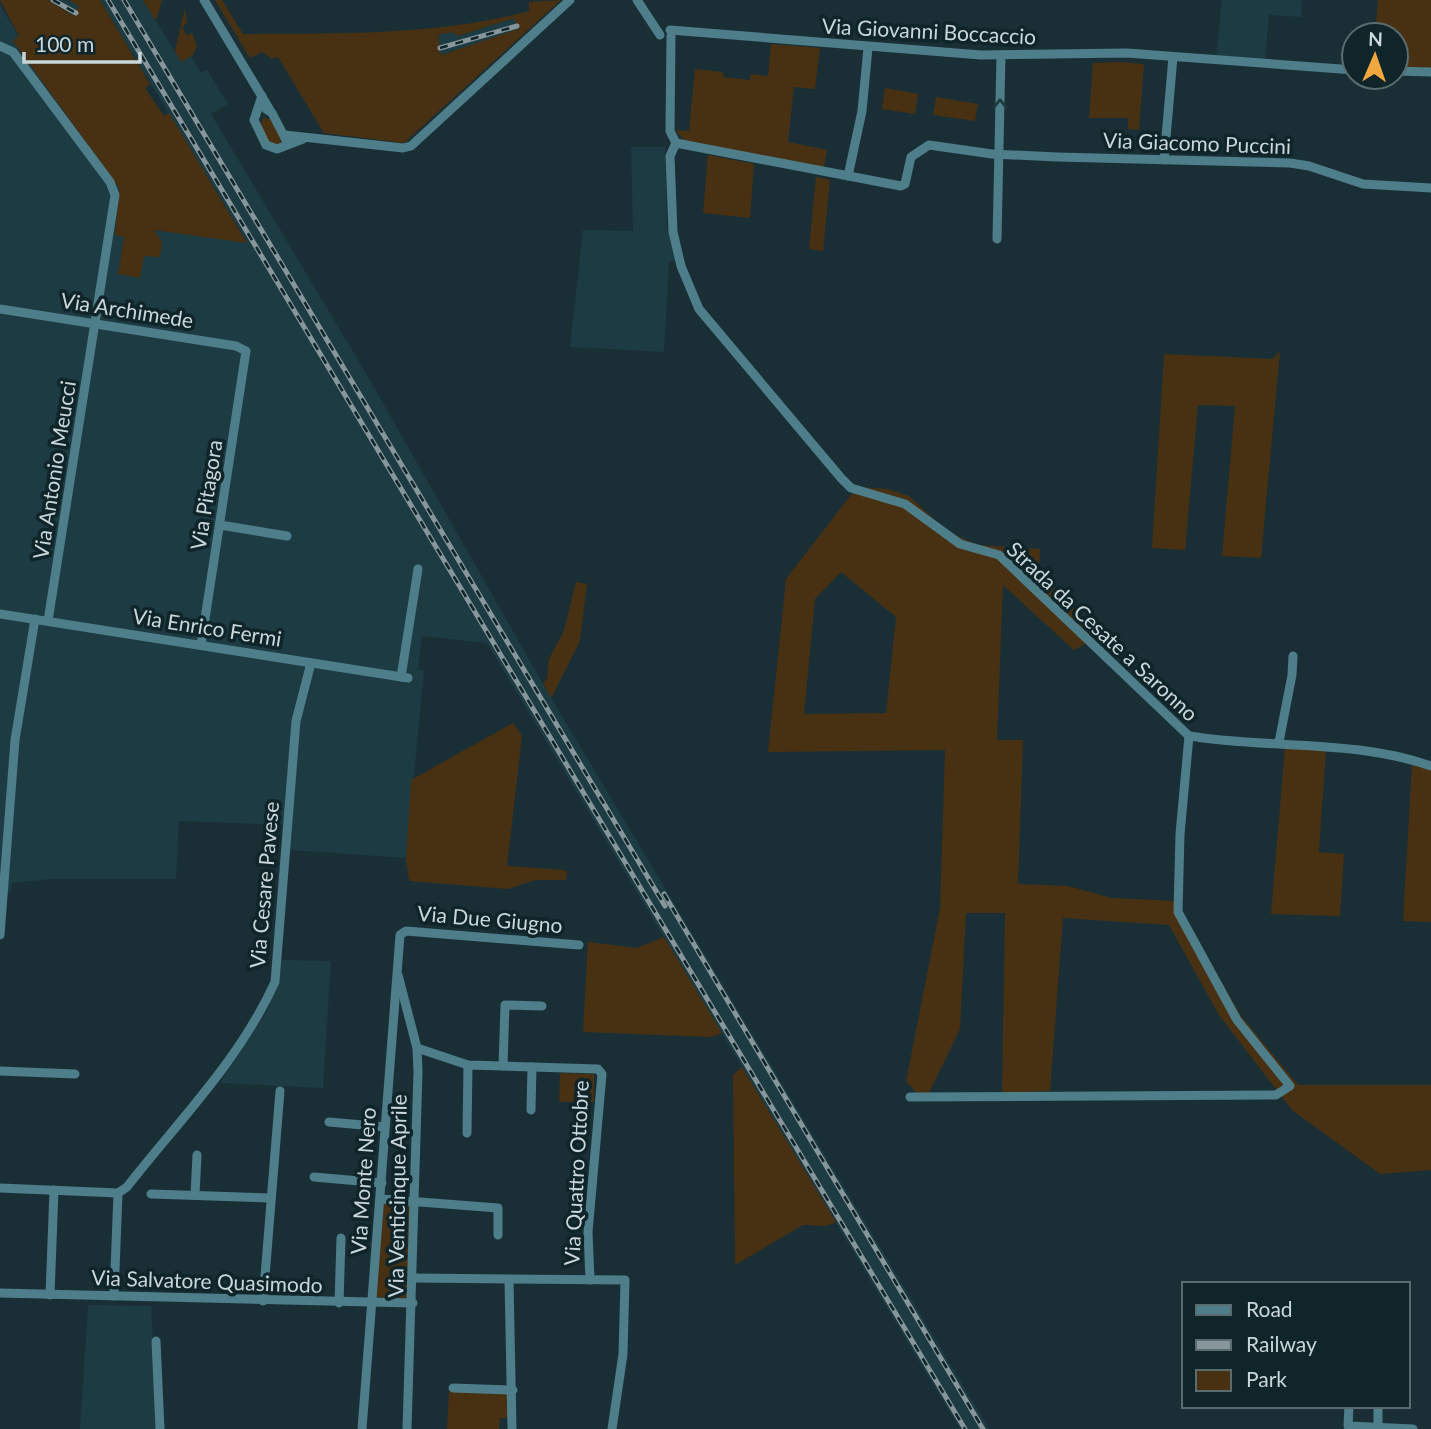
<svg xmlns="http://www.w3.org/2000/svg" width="1431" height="1429" font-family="Lato,sans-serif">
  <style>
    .built { fill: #1d3b42 }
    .green { fill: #483112; fill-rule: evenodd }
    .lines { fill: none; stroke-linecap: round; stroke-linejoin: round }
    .minor { stroke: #4d7e8a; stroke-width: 9 }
    .rail-casing { stroke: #86969a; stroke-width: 5 }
    .rail { stroke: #10252a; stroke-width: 2.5; stroke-dasharray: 8; stroke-linecap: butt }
    .oneway { stroke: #1f3b42 }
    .labels { text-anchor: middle; stroke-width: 7; stroke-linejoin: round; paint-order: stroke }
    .street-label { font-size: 21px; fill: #cad7da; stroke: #10252a }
  </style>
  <rect width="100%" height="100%" fill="#1a2f35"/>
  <g class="built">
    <polygon points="48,0 69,0 80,6 74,16"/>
    <polygon points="100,0 143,0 181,61 191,56 201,73 207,70 228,104 211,114 367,375 551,698 989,1429 960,1429 487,643 422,636 418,669 424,671 406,858 289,850 290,825 179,821 176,879 50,879 12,883 11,892 0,892 0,5 19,37 13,41 119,188 115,235 124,237 118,273 143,255 153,230 247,242"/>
    <polygon points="1222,0 1302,0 1301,17 1269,15 1265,60 1216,56"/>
    <polygon points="514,18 518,29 441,55 438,35 453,32 458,36"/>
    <polygon points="631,147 665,147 667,231 677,232 682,261 669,261 664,352 570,347 583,230 633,231"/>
    <polygon points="282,960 331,961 323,1088 220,1083 264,1016 279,982"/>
    <polygon points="88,1305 151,1306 158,1429 80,1429"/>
  </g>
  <g class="green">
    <polygon points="0,0 48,0 74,16 79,6 69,0 100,0 150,84 145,88 164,116 169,113 247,243 154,230 162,242 160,257 144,256 140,278 118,274 124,237 115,235 119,188 13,41 19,36"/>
    <polygon points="143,0 162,0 156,21"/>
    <path d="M215,0H222L243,34C339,33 436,36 529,11V2L561,0L404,143L324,133L278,57L272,59L262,52L250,58ZM514,18L518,29L441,55L438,35L452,32L458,36Z"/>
    <polygon points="1378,0 1431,0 1431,68 1396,67 1396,35 1375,35"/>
    <polygon points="185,8 187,23 182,27 187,36 192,33 197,46 193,55 181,62 175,51"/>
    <polygon points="771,44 820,48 815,89 794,87 788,142 827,150 824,168 684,140 675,130 689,131 695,69 723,72 723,77 750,80 751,74 768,76"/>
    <polygon points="1120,62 1144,64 1139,130 1128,129 1128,118 1089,118 1093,63"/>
    <polygon points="885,88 918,94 915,114 882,109"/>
    <polygon points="936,97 978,104 975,121 933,115"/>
    <polygon points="263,118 270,119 282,140 279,145 271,145 260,126"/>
    <polygon points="708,155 754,164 750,218 703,213"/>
    <polygon points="816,177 830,180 823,251 809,249"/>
    <polygon points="1280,351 1261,558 1222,556 1235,406 1198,405 1185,550 1152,548 1164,354 1273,359"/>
    <path d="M857,487L887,489L909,496L948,532L978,545L1040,549L1039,570L1100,636L1074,650L1003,585L997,740H1023L1018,884L1068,886L1112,898L1176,901L1241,1016L1298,1085H1431V1170L1380,1174L1292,1110L1219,1015L1169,925L1063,918L1050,1091L1002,1093L1005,913H966L960,1029L925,1101L906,1082L940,908L945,750L768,752L786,579ZM841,572L896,617L886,713L804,714L815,599Z"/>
    <polygon points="576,582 587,584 580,641 551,698 543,683 547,679 549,659 564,631"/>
    <polygon points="513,723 522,736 507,866 564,870 567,872 566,880 535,880 508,889 409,881 406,859 411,780"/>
    <polygon points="1285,747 1326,750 1319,852 1344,854 1340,916 1271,914"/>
    <polygon points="1412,764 1431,770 1431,922 1403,921"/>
    <polygon points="664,937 722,1033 712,1037 583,1032 588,942 637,948"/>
    <polygon points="742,1067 836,1222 826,1226 803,1225 735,1265 733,1075"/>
    <polygon points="560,1073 594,1074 594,1102 559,1102"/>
    <polygon points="382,1203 411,1206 407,1298 376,1297"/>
    <polygon points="449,1391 510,1394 509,1418 500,1418 499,1429 447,1429"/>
  </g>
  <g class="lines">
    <g class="minor">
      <polyline points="204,0 270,110"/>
      <polyline points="637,0 660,35"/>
      <polyline points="670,30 981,55 1127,53 1354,70"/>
      <polyline points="671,36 670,131 676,143"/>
      <polyline points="0,46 13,52 110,182 115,195 48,621"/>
      <polyline points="1396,71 1431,72"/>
      <polyline points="262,96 254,120 266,145 277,149 303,139"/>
      <polyline points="266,109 272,113 286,140"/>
      <polyline points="285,135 403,148 411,146 570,0"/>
      <polyline points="676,143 670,156 673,232 681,266 699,309 841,478 851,488 905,504 960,544 999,555 1189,736"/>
      <polyline points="676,143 901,186 905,184 911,157 929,145 992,154 1057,157 1290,163 1309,166 1363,184 1431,188"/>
      <polyline points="1164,160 1173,57"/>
      <polyline points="848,176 862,111 868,48"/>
      <polyline points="997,239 1001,55"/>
      <polyline points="0,309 236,346 246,351 201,645"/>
      <polyline points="220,525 287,536"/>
      <polyline points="0,614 408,678"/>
      <polyline points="401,677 418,569"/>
      <path d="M1189,736C1270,749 1353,739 1431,766"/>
      <polyline points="1279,742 1292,675 1293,656"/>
      <polyline points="0,935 15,740 35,619"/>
      <polyline points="398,975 417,1048 418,1072 407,1429"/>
      <polyline points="417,1048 468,1065 598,1069 602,1074 588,1232 590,1280"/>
      <polyline points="503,1066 505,1005 542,1006"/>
      <polyline points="0,1071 75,1074"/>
      <polyline points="910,1097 1276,1095 1290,1086 1237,1020 1178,912 1180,834 1189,736"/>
      <polyline points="531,1110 532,1067"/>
      <polyline points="329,1122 385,1127"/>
      <polyline points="467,1133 468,1065"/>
      <polyline points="314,1177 382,1183"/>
      <path d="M0,1188L118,1193L127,1187C180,1119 239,1061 275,982L296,721L311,663"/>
      <polyline points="151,1194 271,1198"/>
      <polyline points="195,1195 197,1155"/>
      <polyline points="381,1199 498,1208 498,1235"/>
      <polyline points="414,1278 625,1280 623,1354 612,1429"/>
      <polyline points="509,1280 512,1429"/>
      <polyline points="0,1293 413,1303"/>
      <polyline points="50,1295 54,1190"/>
      <polyline points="114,1296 118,1193"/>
      <polyline points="263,1301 280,1091"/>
      <polyline points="339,1303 341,1238"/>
      <polyline points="156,1341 160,1429"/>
      <polyline points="453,1388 513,1390"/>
      <polyline points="1349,1406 1348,1426 1413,1429"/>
      <polyline points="1378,1427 1378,1406"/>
      <polyline points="362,1429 400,935 406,931 579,945"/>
    </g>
    <g class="rail-casing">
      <g id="rail">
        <polyline points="53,0 76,13"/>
        <polyline points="108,0 965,1429"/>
        <polyline points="124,0 665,906"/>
        <polyline points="440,48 517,26"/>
        <polyline points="664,894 983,1429"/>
      </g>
    </g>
    <use href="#rail" class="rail"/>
  </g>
  <defs><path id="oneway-chevron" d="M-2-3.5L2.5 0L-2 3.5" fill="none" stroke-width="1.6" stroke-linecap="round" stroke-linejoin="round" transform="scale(1.75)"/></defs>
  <use class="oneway" href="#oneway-chevron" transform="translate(1000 104) rotate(-90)"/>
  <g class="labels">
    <g class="street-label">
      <text transform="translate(929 32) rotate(3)" y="7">Via Giovanni Boccaccio</text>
      <text transform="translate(1197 144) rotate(2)" y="7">Via Giacomo Puccini</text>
      <text transform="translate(127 311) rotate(9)" y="7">Via Archimede</text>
      <text transform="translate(55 470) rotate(-81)" y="7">Via Antonio Meucci</text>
      <text transform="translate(207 495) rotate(-81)" y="7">Via Pitagora</text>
      <text transform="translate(207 628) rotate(9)" y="7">Via Enrico Fermi</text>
      <text transform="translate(1102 632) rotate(43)" y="7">Strada da Cesate a Saronno</text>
      <text transform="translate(265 885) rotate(-85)" y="7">Via Cesare Pavese</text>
      <text transform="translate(490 920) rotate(5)" y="7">Via Due Giugno</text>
      <text transform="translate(577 1173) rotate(-87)" y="7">Via Quattro Ottobre</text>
      <text transform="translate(364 1181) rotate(-86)" y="7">Via Monte Nero</text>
      <text transform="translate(398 1196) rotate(-89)" y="7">Via Venticinque Aprile</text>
      <text transform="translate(207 1282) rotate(2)" y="7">Via Salvatore Quasimodo</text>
    </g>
  </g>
  <rect x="1182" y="1282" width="228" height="126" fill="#10252a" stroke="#5a6c70" stroke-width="2"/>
  <rect x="1196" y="1305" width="35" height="10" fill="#4d7e8a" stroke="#5a6c70" stroke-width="2"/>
  <text x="1246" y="1317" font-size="21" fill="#cad7da">Road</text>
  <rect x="1196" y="1340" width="35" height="10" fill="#86969a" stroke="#5a6c70" stroke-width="2"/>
  <text x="1246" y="1352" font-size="21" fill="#cad7da">Railway</text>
  <rect x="1196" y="1370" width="35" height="21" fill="#483112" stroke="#5a6c70" stroke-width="2"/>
  <text x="1246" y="1387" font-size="21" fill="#cad7da">Park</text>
  <g transform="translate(1375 56) rotate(2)"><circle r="33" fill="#10252a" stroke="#5a6c70" stroke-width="2"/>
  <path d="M0-5L12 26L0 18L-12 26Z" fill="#efa73e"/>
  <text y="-10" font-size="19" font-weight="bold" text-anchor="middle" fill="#cad7da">N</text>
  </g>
  <path d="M24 52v10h116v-10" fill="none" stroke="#cad7da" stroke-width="3.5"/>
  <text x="35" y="52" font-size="21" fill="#cad7da" stroke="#10252a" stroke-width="5" paint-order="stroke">100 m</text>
</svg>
